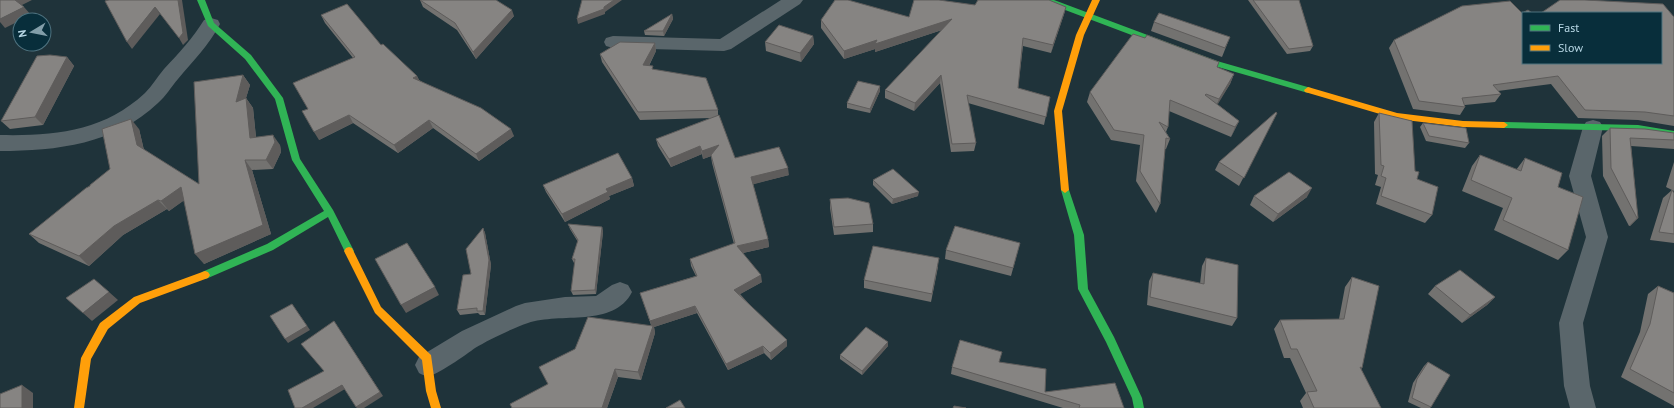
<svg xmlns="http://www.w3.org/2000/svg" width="1674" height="408" font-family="'PT Sans',sans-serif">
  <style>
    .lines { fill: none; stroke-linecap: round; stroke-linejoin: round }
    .street { fill: #5a666b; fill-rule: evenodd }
    .fast { fill: #30b455; fill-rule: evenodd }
    .slow { fill: #ff9f0a; fill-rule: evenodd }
    .wall { fill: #737270 }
    .shaded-wall { fill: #5e5c5b }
    .building { fill: #868482; stroke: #5e5c5b }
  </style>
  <rect width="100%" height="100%" fill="#1f333a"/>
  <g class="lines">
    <g class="street">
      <polygon points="781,0 803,0 800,4 731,49 724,51 613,48 606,46 604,42 606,38 613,36 720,39"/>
      <path d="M211,18L218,20L220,24C209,45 193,61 178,79C171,87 166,96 158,103C115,144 57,151 0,151V135C54,136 103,132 145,93C152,86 157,77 164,69C179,53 193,38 204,20Z"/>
      <polygon points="1593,120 1600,122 1603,127 1591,176 1608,237 1583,323 1590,386 1596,408 1570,408 1564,386 1559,323 1586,237 1569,176 1583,127 1586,122"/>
      <path d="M620,282L628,285L632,292C614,328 560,312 528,323C513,328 488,340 475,348C467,354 436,376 428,376C425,376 421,374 419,373L415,365L419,357L462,331L516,306L525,303L565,297L596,296L612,285Z"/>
    </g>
    <g class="fast">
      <polygon points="197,0 205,0 214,23 251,55 283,98 300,159 333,210 354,251 352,254 346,254 328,217 273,250 208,278 205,279 202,278 200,275 202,272 267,244 324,211 292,160 275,99 245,59 208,26"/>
      <polygon points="1043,0 1054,0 1217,61 1311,88 1312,90 1308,93 1211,65 1044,2"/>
      <polygon points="1504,122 1638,125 1674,131 1674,137 1638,131 1504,128 1500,125"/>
      <polygon points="1065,187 1069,190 1084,235 1088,289 1114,337 1142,398 1144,408 1134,408 1132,398 1106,342 1078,289 1074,235 1061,190"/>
    </g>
    <g class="slow">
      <polygon points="1092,0 1100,0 1084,35 1062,111 1069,190 1065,193 1061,190 1054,111 1076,35"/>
      <polygon points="1308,87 1397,113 1463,121 1504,122 1508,125 1504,128 1463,127 1397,119 1305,92 1304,90"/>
      <polygon points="349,247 352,248 381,307 431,355 436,391 441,408 431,408 426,391 422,360 375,313 344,251 346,248"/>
      <polygon points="205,271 208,272 210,275 208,278 140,303 108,329 91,359 84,408 74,408 81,358 100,323 134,297"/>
    </g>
  </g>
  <g class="wall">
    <polygon points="420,0 514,16 476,59 457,30 423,7"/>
    <polygon points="1248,0 1299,0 1313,46 1310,51 1287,54"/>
    <polygon points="975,5 1066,7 1064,14 1051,53 1023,46 1018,88 1050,97 1044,125 968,103 976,143 974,151 951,152 940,83 914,111 885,98 885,90 942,30 875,52 875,49 844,59 821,28 821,20 909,17"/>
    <polygon points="672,14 673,19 664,36 645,35 644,31"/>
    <polygon points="321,15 381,45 417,76 419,80 514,136 479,161 433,128 398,153 353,123 319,140 353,58 325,23"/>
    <polygon points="1674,17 1674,126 1638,120 1578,118 1551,84 1498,91 1501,94 1495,102 1465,105 1465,107 1460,115 1413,109 1389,48 1394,40 1523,63"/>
    <polygon points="1154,22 1230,37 1222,57 1151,31"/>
    <polygon points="813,36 814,44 801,62 766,51 765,42"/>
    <polygon points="655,43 656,51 649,66 654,70 718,110 718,115 735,158 789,175 753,184 768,239 769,247 743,253 762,282 740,294 787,346 771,360 764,353 728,370 697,313 654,327 655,333 641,380 618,377 607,408 512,408 548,384 651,325 640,293 696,276 691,266 690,259 734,244 712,163 711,156 703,159 702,154 671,167 658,146 656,139 711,118 640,120 602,62 600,54"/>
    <polygon points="67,57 74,66 43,125 10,129 1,121"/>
    <polygon points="1217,67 1234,74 1230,84 1217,104 1239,121 1231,137 1169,111 1168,127 1166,132 1170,139 1166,149 1165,149 1160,204 1156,213 1136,181 1140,145 1111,140 1087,102 1090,92"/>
    <polygon points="243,75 250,85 246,98 253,108 256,137 280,145 281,152 273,169 252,170 271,234 204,264 184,200 169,211 167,209 123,235 89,266 39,243 29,234 90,186 110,169 139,129 144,150 199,184"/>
    <polygon points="880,86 880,91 870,113 847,108 847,103"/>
    <polygon points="1277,113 1239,186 1215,170 1219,162"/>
    <polygon points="1379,113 1415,171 1417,179 1432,215 1425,223 1376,204 1381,187 1375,185 1378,175 1375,174 1374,122"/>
    <polygon points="1423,123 1469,143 1465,148 1426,141 1420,127"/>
    <polygon points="1610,128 1674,140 1674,149 1631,146 1638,218 1630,226 1629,226 1603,176 1602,136"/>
    <polygon points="1480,155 1516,170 1525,158 1558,187 1568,250 1558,260 1494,230 1503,208 1462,191 1472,166"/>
    <polygon points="1674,162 1674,191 1672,190 1674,193 1674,243 1650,240 1663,198 1672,190 1666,187"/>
    <polygon points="632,178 634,186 609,196 610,199 565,222 546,192 543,185"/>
    <polygon points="873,180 918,196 892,204 873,185"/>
    <polygon points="1254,196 1307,197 1273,222 1250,205"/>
    <polygon points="830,199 873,224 873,232 834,235 830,208"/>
    <polygon points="568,224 602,227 603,232 596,294 573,295 571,291 575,263 574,263 572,259 578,242 570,229"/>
    <polygon points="483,228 485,233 491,265 485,315 480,315 478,313 460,315 457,310 471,274"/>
    <polygon points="1020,243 1011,276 945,259 946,250"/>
    <polygon points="1206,258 1237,318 1232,326 1147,305 1149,281 1153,273 1200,284 1202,266"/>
    <polygon points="938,267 931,302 864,288 864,280"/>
    <polygon points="1352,277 1362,368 1361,369 1381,408 1303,408 1300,401 1306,393 1290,358 1284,358 1274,329 1280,320 1339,319 1345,287"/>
    <polygon points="1435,286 1495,297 1487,305 1462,323 1428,294"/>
    <polygon points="1658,286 1674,293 1674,406 1621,377 1640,332 1648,294"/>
    <polygon points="888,346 862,375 840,359 840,355"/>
    <polygon points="999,362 1045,392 1124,408 1063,408 951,374 952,367"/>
    <polygon points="1428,362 1431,407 1430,408 1421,408 1408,402 1413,383 1424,366"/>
  </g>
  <g class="shaded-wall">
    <polygon points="15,0 32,0 20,6"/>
    <polygon points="178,0 182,0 188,40 183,45 179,38"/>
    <polygon points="614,0 622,0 605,12 605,14 578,24 577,19"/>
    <polygon points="24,7 31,15 5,28 0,22 0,19"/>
    <polygon points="155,7 160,14 132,49 127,42"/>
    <polygon points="1066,7 1064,14 1051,53 1053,45"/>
    <polygon points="512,10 514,16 476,59 473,52"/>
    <polygon points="672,14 673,19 664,36 663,31"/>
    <polygon points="952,19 951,27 875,52 875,49 844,59 844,51 877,40"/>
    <polygon points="813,36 814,44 801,62 800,53"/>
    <polygon points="655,43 656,51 645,73 643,65"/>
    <polygon points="67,57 74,66 43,125 35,117"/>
    <polygon points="1234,74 1230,84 1215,109 1219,99"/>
    <polygon points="243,75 250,85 246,98 253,108 257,148 250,138 236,102"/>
    <polygon points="941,75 940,83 914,111 915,103"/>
    <polygon points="417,76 421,84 413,78"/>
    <polygon points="880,86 880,91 870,113 870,109"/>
    <polygon points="349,115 353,123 319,140 314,132"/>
    <polygon points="131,119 139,129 145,155 137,145"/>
    <polygon points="429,120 433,128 398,153 394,145"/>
    <polygon points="1239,121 1231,137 1235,127"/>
    <polygon points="511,129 514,136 479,161 476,154"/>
    <polygon points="273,135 280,145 281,152 273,169 266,160"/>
    <polygon points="719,145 720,153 703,159 702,151"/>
    <polygon points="700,146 702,154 671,167 669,159"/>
    <polygon points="245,160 252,170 271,234 204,264 195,254"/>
    <polygon points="788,168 789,175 751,185 751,177"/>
    <polygon points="632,178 634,186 609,196 610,199 565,222 562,214 606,189"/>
    <polygon points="181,187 189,197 169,211 161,201"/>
    <polygon points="1312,188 1307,197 1273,222 1278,214"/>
    <polygon points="919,192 918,196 892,204 893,199"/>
    <polygon points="158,200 167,209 123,235 89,266 79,256 114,226"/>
    <polygon points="1637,218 1638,218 1630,226 1629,226"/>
    <polygon points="602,227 603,232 596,294 595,290"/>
    <polygon points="483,228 485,233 491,265 485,315 483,311"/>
    <polygon points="768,239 769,247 738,254 737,246"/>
    <polygon points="761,275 762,282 735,297 734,290"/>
    <polygon points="435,287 439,295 406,313 401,305"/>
    <polygon points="109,292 118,300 92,321 83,313"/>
    <polygon points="1495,297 1487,305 1462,323 1470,315"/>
    <polygon points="292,304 310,330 288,343 285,339"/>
    <polygon points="695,306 697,313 654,327 655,333 641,380 638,372 652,328 650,321"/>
    <polygon points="334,321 383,396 364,408 357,408 356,407"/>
    <polygon points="787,340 787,346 771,360 770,353"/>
    <polygon points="888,342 888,346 862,375 862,371"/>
    <polygon points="763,346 764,353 728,370 726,364"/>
    <polygon points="615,369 618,377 607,408 602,408"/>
    <polygon points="22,385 33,393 33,408 22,408"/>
    <polygon points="342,385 345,389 313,408 302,408"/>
  </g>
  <g class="building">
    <polygon points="0,0 15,0 24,7 0,19"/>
    <polygon points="109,0 178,0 183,33 179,38 155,7 127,42 105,1"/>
    <polygon points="420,0 496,0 512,10 473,52 455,23"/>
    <polygon points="582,0 614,0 604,7 604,9 577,19"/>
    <polygon points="835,0 848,0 909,17 914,0 939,0 975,5 978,0 1049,0 1066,7 1053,45 1023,38 1018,88 1050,97 1046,117 967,95 976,143 952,144 941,75 915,103 885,90 952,19 875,44 877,40 844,51 821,20"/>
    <polygon points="1253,0 1299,0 1313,46 1289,49"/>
    <polygon points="1560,0 1585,0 1663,4 1674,17 1674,116 1645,112 1585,110 1558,76 1493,85 1501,94 1462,98 1465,107 1419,101 1394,40 1462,6 1510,1 1522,13 1528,10 1532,13 1523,13 1523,63 1661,63 1661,13 1541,13"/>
    <polygon points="347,4 381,45 383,44 417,76 413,78 481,108 511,129 476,154 429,120 394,145 349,115 314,132 302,111 308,109 293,83 355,57 321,15"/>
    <polygon points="1159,13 1230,37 1225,48 1154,22"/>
    <polygon points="672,14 663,31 644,31"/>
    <polygon points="779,25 813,36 800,53 765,42"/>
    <polygon points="1133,34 1145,38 1147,35 1219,62 1217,67 1234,74 1219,99 1206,94 1205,95 1239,121 1235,127 1170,100 1168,127 1159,122 1170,139 1166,138 1160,204 1140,171 1144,135 1114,130 1090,92"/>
    <polygon points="620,42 655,43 643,65 653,66 652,69 706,78 718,110 638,112 600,54"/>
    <polygon points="50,55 67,57 35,117 1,121 37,56"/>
    <polygon points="243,75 236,102 246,98 250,138 273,135 275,142 266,160 245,160 263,225 195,254 181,187 161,201 158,200 114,226 79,256 29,234 86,188 90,186 90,185 110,169 102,129 131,119 137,145 199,184 194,82"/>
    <polygon points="858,81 880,86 870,109 847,103"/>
    <polygon points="1276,112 1277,113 1244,178 1219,162"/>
    <polygon points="1379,113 1412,121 1415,171 1419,172 1417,179 1438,187 1432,215 1381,196 1386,178 1381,176 1384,166 1381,165"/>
    <polygon points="719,115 735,158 779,147 788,168 751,177 768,239 737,246 761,275 734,290 787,340 770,353 763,346 726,364 695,306 650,321 640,293 697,276 690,259 735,243 711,155 719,145 702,151 700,146 669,159 656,139"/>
    <polygon points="1423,123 1466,128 1469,143 1429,136"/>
    <polygon points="1610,128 1645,129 1674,133 1674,140 1630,138 1638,218 1637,218 1611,168"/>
    <polygon points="618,153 632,178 606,189 608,192 562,214 543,185"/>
    <polygon points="1480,155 1521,171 1525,158 1562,173 1558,187 1583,197 1568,250 1503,220 1512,198 1471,180"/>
    <polygon points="893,169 919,192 893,199 873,180"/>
    <polygon points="1289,172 1312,188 1278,214 1254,196"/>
    <polygon points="1672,190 1674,193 1674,234 1659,232"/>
    <polygon points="848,198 869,203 873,224 834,227 830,199"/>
    <polygon points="568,224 602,227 595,290 571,291 575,259 572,259 578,240"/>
    <polygon points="955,226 1020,243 1013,268 946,250"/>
    <polygon points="483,228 489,260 483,311 477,311 477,308 457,310 463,275 471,274 466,249"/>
    <polygon points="407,243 435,287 401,305 375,259"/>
    <polygon points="873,246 939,258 932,294 864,280"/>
    <polygon points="1206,258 1238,265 1237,318 1150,297 1153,273 1204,284"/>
    <polygon points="1460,270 1495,297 1470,315 1435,286"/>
    <polygon points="1352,277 1379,286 1362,368 1360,367 1381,408 1314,408 1307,392 1317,391 1297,349 1291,349 1280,320 1344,319"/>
    <polygon points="94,279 109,292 83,313 66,298"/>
    <polygon points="1658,286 1674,293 1674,393 1630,369 1650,324"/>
    <polygon points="292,304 307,326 285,339 270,316"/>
    <polygon points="588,317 653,326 638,372 615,369 602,408 512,408 510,404 548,384 539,367 575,349"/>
    <polygon points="334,321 380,392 356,407 342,385 302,408 295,408 288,390 324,371 301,344"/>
    <polygon points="866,327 888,342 862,371 840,355"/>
    <polygon points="960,340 1002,352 999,362 1046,369 1045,392 1115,383 1124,408 1079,408 1080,405 952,367"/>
    <polygon points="1428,362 1450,375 1431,407 1412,398 1417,379"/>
    <polygon points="22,385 22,408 0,408 0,394"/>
    <polygon points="680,400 685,408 666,408"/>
    <polygon points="954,406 966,408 953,408"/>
  </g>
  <rect x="1522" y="12" width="140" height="52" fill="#082e3b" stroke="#4e727f"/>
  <rect x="1530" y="25" width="20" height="6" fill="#30b455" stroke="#4e727f"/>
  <text x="1558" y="32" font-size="12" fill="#b7d7e5">Fast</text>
  <rect x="1530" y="45" width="20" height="6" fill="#ff9f0a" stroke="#4e727f"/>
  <text x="1558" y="52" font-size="12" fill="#b7d7e5">Slow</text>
  <g transform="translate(32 32) rotate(260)"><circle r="19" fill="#082e3b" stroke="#4e727f"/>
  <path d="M0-3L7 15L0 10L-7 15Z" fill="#829ea9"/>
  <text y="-6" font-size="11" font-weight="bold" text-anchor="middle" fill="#b7d7e5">N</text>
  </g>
</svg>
